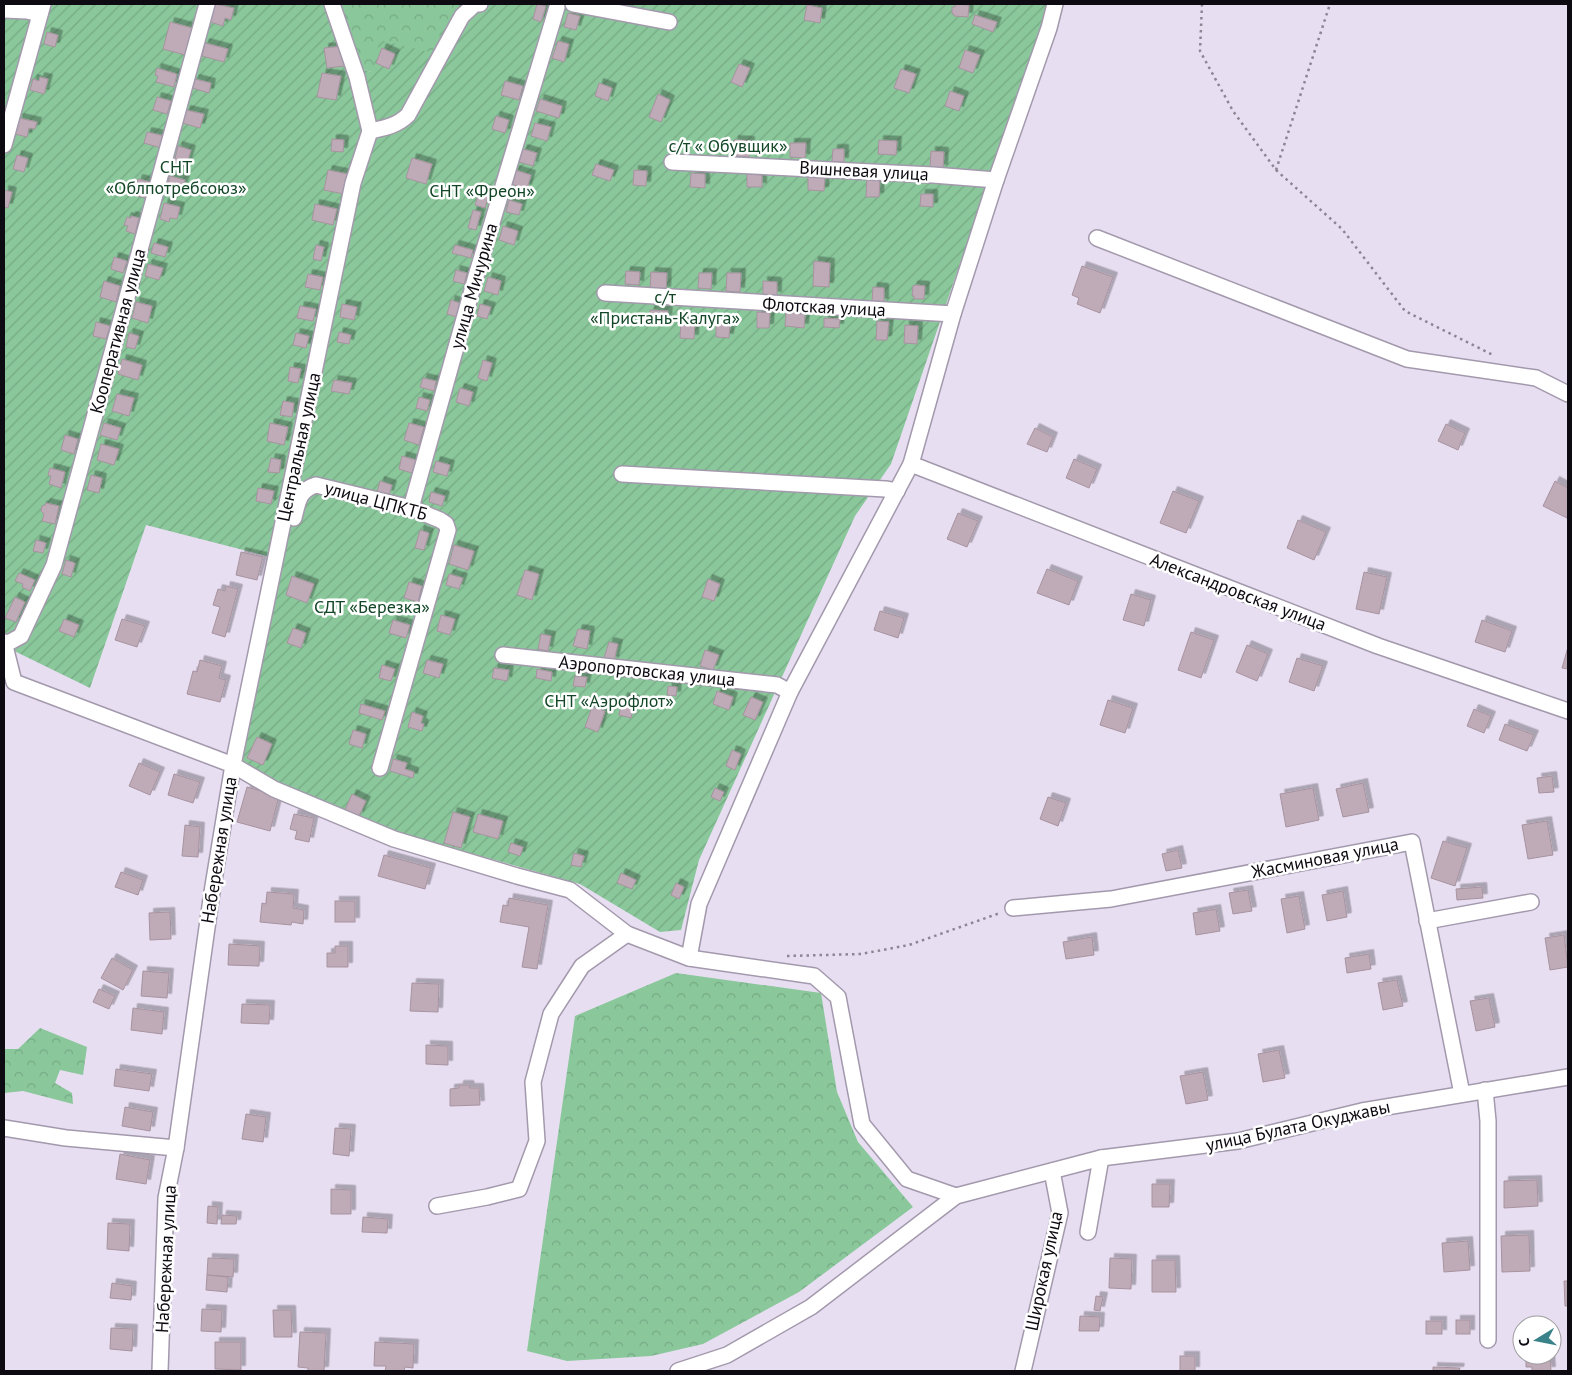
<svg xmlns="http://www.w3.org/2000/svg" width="1572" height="1375" font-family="'PT Sans',sans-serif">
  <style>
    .forest { fill: url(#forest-crowns) }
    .garden { fill: url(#garden-furrows) }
    .building { fill: #bfaab7; stroke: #a7939f; filter: url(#shadow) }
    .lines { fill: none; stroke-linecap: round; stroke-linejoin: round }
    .minor-casing { stroke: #a399ac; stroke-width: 18 }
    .path { stroke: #8c8593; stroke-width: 2.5; stroke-dasharray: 2.5 4; stroke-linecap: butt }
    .minor { stroke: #fff; stroke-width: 15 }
    .labels { text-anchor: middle; stroke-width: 5; stroke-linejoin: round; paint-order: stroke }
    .park-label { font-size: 18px; fill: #124626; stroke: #fff }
    .street-label { font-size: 18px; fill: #0e0a11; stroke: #fff }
  </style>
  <defs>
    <pattern id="forest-crowns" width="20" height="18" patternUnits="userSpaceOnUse" patternTransform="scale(1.25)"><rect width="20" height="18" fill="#8ac79b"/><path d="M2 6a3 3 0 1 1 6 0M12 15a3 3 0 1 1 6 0" fill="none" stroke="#76aa84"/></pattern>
    <pattern id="garden-furrows" width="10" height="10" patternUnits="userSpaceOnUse" patternTransform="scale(1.25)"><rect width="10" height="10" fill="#8ac79b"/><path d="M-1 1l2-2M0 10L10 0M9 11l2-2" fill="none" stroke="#76aa84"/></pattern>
    <filter id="shadow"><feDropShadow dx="4.5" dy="-4.5" stdDeviation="0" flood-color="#0004"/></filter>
  </defs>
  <rect width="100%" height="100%" fill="#e8def2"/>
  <g class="forest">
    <polygon points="339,4 463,4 438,54 371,72 360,68"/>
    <polygon points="676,973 821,993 837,1092 858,1142 913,1207 799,1292 703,1344 651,1356 567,1361 527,1351 575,1016"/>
    <polygon points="40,1028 87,1047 83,1075 60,1070 55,1083 72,1093 73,1104 23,1091 4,1093 4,1049 18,1049"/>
  </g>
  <polygon class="garden" points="4,4 339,4 360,68 371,72 380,40 438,54 440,28 462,7 463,4 1047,4 1045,17 891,464 855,516 699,860 681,930 660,932 580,884 384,829 234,765 274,558 146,525 90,688 4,646"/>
  <g class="building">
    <polygon points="215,4 234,8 231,20 225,18 223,26 210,22"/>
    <polygon points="537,4 546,6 541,22 533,19"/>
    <polygon points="955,4 969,5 968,17 954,16 954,14 952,14 952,7 955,7"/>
    <polygon points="807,5 822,8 820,23 804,20"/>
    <polygon points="568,13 580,16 576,30 564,27"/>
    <polygon points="975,15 997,22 993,32 972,24"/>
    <polygon points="170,22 196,29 189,56 163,49"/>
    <polygon points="47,32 58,35 55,47 44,44"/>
    <polygon points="558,41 569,44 564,62 552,58"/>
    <polygon points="205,43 228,49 224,62 202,56"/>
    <polygon points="343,46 345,66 327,68 324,48"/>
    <polygon points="382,48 395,54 389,69 376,63"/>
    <polygon points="965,50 980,55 973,73 959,68"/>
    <polygon points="739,64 750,68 742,87 731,82"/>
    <polygon points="157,68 177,74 174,87 156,82 158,76 155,75"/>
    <polygon points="901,69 916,74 909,93 894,88"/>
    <polygon points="322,73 341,76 336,100 317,97"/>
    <polygon points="40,77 48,79 44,94 30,90 33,79 39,81"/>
    <polygon points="195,79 211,83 209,93 192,88"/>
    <polygon points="505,81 523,86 519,100 501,95"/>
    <polygon points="599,83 612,88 608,101 595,96"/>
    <polygon points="950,91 964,96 959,111 945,106"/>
    <polygon points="658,94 670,100 661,122 649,117"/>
    <polygon points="157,97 171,101 167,114 153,110"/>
    <polygon points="540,99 562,106 559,118 536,111"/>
    <polygon points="186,110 204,114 200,128 182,123"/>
    <polygon points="496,116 509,120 505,133 492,129"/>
    <polygon points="19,118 37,122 35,129 29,128 27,137 15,134"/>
    <polygon points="535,123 551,127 547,141 531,136"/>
    <polygon points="147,132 165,136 161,148 144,143"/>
    <polygon points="332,139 344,140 343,152 331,151"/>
    <polygon points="734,140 750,141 749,157 733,156"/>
    <polygon points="879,140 897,141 896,155 878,154"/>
    <polygon points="790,143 806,143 805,158 790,157"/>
    <polygon points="178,146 191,150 186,166 174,163"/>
    <polygon points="523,149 537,153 533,166 519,162"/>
    <polygon points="833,149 844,149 844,162 832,162"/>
    <polygon points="931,151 944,152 943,169 930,168"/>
    <polygon points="17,155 28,158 24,172 13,169"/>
    <polygon points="412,158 432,164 426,184 406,178"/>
    <polygon points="596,164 614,170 610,181 592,175"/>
    <polygon points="328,170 348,174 344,194 324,190"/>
    <polygon points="515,170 531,175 527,189 511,184"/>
    <polygon points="634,170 647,171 646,186 633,185"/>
    <polygon points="691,173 705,174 705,188 690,187"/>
    <polygon points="747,174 762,175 762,187 747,187"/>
    <polygon points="808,174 825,175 824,191 808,190"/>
    <polygon points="170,176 185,180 182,189 177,187 175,194 166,191"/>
    <polygon points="867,177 880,178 879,197 866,197"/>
    <polygon points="138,179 150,182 145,198 133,195"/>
    <polygon points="480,188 490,191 485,208 475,205"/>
    <polygon points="4,190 12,192 8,208 4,207"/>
    <polygon points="921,194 933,194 933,207 920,206"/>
    <polygon points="509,200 522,204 519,215 506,212"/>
    <polygon points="164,203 180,207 177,219 170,218 169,222 160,219"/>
    <polygon points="315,204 337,209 333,225 312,220"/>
    <polygon points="473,210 481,212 476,230 468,228"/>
    <polygon points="131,216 139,218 135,234 126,231 128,226 124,225 127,217 131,218"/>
    <polygon points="503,226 518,231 514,245 499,240"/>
    <polygon points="154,243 168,247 165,257 151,253"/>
    <polygon points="316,245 324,247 321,261 313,259"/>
    <polygon points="455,245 473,250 471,258 452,253"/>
    <polygon points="114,257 127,261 123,273 111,269"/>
    <polygon points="814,261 830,263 829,287 813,286"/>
    <polygon points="148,264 163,268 159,280 145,276"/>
    <polygon points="1082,266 1113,277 1100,313 1077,304 1079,298 1072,295"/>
    <polygon points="456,270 467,273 464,284 453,281"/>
    <polygon points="626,271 640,272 639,285 625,284"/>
    <polygon points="651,272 667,273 666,291 650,290"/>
    <polygon points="699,273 712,273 711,289 698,288"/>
    <polygon points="727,273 741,273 740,292 726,291"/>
    <polygon points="308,274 323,277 320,290 305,287"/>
    <polygon points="488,277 501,281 498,295 484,291"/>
    <polygon points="104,281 120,286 116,302 100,297"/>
    <polygon points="763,281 777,282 777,296 763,295"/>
    <polygon points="916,285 925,286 924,299 914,299 914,296 912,296 913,286"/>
    <polygon points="873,287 884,288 884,303 872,302"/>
    <polygon points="451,300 460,303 456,317 447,314"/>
    <polygon points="136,302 152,306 148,323 132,318"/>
    <polygon points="342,304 357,307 354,320 340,317"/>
    <polygon points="480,304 491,307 487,319 477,316"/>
    <polygon points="300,306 316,309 313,321 297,318"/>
    <polygon points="650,310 668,311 667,319 650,318"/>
    <polygon points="757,312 770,313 769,328 757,328"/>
    <polygon points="786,313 805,314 804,328 785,326"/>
    <polygon points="824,318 840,319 839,328 824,327"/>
    <polygon points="681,319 695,320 694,339 680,338"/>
    <polygon points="877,321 889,322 887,340 876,340"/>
    <polygon points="96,322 110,326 106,339 93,336"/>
    <polygon points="716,323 730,324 729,338 716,337"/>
    <polygon points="905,325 918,326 917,344 904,343"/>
    <polygon points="339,332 351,335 349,344 337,342"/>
    <polygon points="129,333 139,336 135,349 126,347"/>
    <polygon points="296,333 309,336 306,348 293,345"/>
    <polygon points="122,359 142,365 138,380 118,374"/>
    <polygon points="483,360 492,363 487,381 478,378"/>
    <polygon points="290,367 301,369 298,383 288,381"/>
    <polygon points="423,378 436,381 434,391 420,387"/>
    <polygon points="334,380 352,383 349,394 331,391"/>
    <polygon points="460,388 473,392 469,406 456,402"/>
    <polygon points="117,394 134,398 129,416 112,411"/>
    <polygon points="419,397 430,400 427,411 416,408"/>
    <polygon points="283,401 294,403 292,417 280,415"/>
    <polygon points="104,423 121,428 117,440 100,435"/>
    <polygon points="270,423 288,427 284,445 267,441"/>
    <polygon points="409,423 424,427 419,445 404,440"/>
    <polygon points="1446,424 1465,433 1458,450 1438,441"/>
    <polygon points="1035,428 1053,437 1047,452 1027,444"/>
    <polygon points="65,435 78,439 74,454 61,450"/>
    <polygon points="101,444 119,449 114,465 97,460"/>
    <polygon points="402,456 416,460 412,473 399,469"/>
    <polygon points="271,458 281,460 279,473 268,472"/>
    <polygon points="1074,459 1097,469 1089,488 1066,478"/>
    <polygon points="436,461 450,465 447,476 433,472"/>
    <polygon points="50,468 65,472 61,488 49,484 51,476 48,475"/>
    <polygon points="91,475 102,478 99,493 87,490"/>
    <polygon points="380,481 392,485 389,495 377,492"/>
    <polygon points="1555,481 1568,488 1568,515 1567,518 1543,506"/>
    <polygon points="258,488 274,491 271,504 256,501"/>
    <polygon points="1173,491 1199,501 1186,533 1160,523"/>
    <polygon points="431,492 445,496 442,506 429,502"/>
    <polygon points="46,503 59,506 55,524 42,521 44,514 41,511 42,506 45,505"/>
    <polygon points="958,513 978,521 967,547 947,539"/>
    <polygon points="1298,520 1326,532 1314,560 1287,548"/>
    <polygon points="420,530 429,533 424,550 415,548"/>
    <polygon points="36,540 46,543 43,553 33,551"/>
    <polygon points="454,545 474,551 468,570 449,564"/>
    <polygon points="241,552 263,557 257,580 236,575"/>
    <polygon points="66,560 75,563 71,577 62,574"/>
    <polygon points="1047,569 1078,581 1069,605 1037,593"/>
    <polygon points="525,570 539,574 532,600 517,595"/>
    <polygon points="1364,572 1387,577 1379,614 1356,609"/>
    <polygon points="19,573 35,580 30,591 22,587 23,584 15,581"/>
    <polygon points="449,574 463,578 459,589 446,585"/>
    <polygon points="292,576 314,584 307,603 286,595"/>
    <polygon points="708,579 720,584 714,601 702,597"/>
    <polygon points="409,582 422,586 418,602 404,598"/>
    <polygon points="226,586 238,589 225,637 212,633 220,607 213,605 218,589 225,591"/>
    <polygon points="1131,594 1151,600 1144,626 1123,620"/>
    <polygon points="15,597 25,602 16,622 5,618"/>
    <polygon points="880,611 904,618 898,638 874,630"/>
    <polygon points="441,615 455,619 450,635 437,631"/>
    <polygon points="64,619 79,625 74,637 59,631"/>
    <polygon points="122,619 145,626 137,647 115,640"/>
    <polygon points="393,620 410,625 406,638 389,633"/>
    <polygon points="1482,620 1512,631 1505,652 1475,642"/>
    <polygon points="293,628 306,633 301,648 287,643"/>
    <polygon points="578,629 590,631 587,649 573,646"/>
    <polygon points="1191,632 1214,640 1201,678 1178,670"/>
    <polygon points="541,634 551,636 548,651 538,649"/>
    <polygon points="609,642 618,644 614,661 604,658"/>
    <polygon points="1247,645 1268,654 1257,681 1236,672"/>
    <polygon points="1568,647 1568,669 1562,668"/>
    <polygon points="705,650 719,655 713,670 700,666"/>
    <polygon points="1297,658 1323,666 1314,691 1289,682"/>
    <polygon points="200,660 222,666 219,678 226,680 220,702 187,694 193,671 197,672"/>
    <polygon points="427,660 443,664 439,678 423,673"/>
    <polygon points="382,665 395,669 391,681 379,678"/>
    <polygon points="494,668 509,670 507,681 492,678"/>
    <polygon points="537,669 552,672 551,681 536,678"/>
    <polygon points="575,676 587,677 585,687 573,686"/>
    <polygon points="668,686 677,687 676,696 667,695"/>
    <polygon points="717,691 733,697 729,710 713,704"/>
    <polygon points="623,697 635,700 631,718 619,715"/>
    <polygon points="751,697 763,702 755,720 743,715"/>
    <polygon points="1108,700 1133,708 1125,733 1100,725"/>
    <polygon points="361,704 385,711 382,720 359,713"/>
    <polygon points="592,707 605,711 598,732 585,727"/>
    <polygon points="1474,709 1491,716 1484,733 1467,726"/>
    <polygon points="412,712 423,716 421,723 424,724 422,731 408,727"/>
    <polygon points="1505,724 1534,735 1527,751 1499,740"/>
    <polygon points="353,730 366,734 362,748 349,744"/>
    <polygon points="257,737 272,744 263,765 247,758"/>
    <polygon points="732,750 741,754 735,770 726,766"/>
    <polygon points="393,759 407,763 405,769 414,772 413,778 390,771"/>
    <polygon points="139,763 160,772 150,795 129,786"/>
    <polygon points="174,774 200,782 193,803 168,795"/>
    <polygon points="1552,776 1554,792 1539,793 1537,778"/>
    <polygon points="1363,783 1369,812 1343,817 1336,789"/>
    <polygon points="247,787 279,796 270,831 237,822"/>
    <polygon points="715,788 724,792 720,801 711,797"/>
    <polygon points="1313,788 1319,820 1286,827 1280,794"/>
    <polygon points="352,794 366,801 359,816 345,810"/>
    <polygon points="1048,797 1066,803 1058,826 1040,819"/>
    <polygon points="453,812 470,817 461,848 444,843"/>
    <polygon points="294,814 314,818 309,842 295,839 297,831 290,829"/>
    <polygon points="478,814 503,821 498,839 473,832"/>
    <polygon points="1547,821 1553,855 1528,859 1522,825"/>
    <polygon points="185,825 200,827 198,857 182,856"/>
    <polygon points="1443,841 1467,848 1455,886 1431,878"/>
    <polygon points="511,843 523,847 520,856 508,852"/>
    <polygon points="1178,850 1182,868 1166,871 1162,854"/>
    <polygon points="574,853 584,856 581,867 571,865"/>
    <polygon points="384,855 431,868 425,889 378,876"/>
    <polygon points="121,872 143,880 138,895 115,887"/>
    <polygon points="621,873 636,880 632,889 617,883"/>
    <polygon points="676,883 684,887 679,899 671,895"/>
    <polygon points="1482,887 1483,898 1457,900 1456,889"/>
    <polygon points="1248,890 1252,911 1233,914 1229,893"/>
    <polygon points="1343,891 1347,917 1327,921 1322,895"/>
    <polygon points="267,892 294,894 293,908 304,910 303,924 292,922 291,925 260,922 262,903 266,904"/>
    <polygon points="1299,896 1305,929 1287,933 1281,899"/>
    <polygon points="509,898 548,905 537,969 522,967 529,927 500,922 503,905 508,906"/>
    <rect x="335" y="901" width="20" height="21"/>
    <polygon points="1216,909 1220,931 1196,935 1193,913"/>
    <polygon points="170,912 171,939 150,940 149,913"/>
    <polygon points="1564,935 1568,967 1550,970 1545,938"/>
    <polygon points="1092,937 1094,955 1066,959 1063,942"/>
    <polygon points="229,944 260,946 259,966 228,965"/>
    <polygon points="335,946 348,946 348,967 327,967 327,953 335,953"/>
    <polygon points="1369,954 1371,969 1347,973 1345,958"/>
    <polygon points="112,958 133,970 123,990 101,978"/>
    <polygon points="143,971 169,973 167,998 141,996"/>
    <polygon points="1397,980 1403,1006 1383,1010 1378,983"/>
    <polygon points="412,983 439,984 438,1012 410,1011"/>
    <polygon points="99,989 115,996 109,1009 93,1002"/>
    <polygon points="1489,998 1495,1027 1476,1031 1470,1001"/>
    <polygon points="242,1004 270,1005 269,1024 241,1023"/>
    <polygon points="133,1008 164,1012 162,1034 131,1030"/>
    <polygon points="426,1045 448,1046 448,1065 426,1064"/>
    <polygon points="1279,1050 1285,1078 1263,1082 1258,1054"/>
    <polygon points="116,1069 152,1074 149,1091 114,1086"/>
    <polygon points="1203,1072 1208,1100 1186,1104 1180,1076"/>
    <polygon points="459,1085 469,1085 470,1088 479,1088 480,1105 450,1106 450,1089 459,1088"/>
    <polygon points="125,1107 153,1112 150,1131 122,1126"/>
    <polygon points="246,1114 266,1117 263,1142 242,1139"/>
    <polygon points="335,1128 351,1129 349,1156 333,1154"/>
    <polygon points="120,1154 150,1160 146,1184 116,1179"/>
    <polygon points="1537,1180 1538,1206 1504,1208 1504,1181"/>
    <polygon points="1152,1184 1170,1184 1169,1207 1152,1207"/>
    <polygon points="331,1189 351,1190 351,1214 331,1214"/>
    <polygon points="208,1206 218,1207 217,1224 207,1223"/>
    <polygon points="222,1215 237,1216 236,1224 221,1224"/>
    <polygon points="363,1217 388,1219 387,1233 362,1232"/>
    <polygon points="108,1223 130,1224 129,1251 107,1249"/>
    <polygon points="1529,1235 1530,1271 1502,1272 1501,1236"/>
    <polygon points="1468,1241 1470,1270 1444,1272 1442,1243"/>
    <polygon points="208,1258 234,1259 233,1277 207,1275"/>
    <polygon points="1110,1258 1132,1259 1131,1289 1109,1288"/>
    <polygon points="1152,1260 1175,1260 1176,1292 1152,1292"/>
    <polygon points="207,1275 228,1277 227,1292 206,1290"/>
    <polygon points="1564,1281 1568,1281 1568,1306 1565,1306"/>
    <polygon points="112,1283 132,1286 131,1300 110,1298"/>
    <polygon points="1096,1296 1103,1297 1100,1311 1094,1310"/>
    <polygon points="202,1309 222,1310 221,1332 201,1331"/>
    <polygon points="273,1310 291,1310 292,1337 274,1337"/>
    <polygon points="1080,1316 1100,1317 1099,1331 1079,1331"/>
    <rect x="1456" y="1320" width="14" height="14"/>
    <rect x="1426" y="1321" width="16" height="13"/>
    <polygon points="111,1328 133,1329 132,1351 110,1349"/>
    <polygon points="300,1332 326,1333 324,1371 308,1371 308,1368 298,1367"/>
    <polygon points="215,1342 241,1342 241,1370 215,1369"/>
    <polygon points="375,1342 414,1344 413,1368 405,1367 404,1371 385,1371 386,1366 374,1366"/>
    <polygon points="1526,1355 1550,1355 1551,1371 1532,1371 1532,1367 1526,1367"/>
    <rect x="1180" y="1356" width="15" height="15"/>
    <polygon points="1433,1367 1460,1368 1459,1371 1433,1371"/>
  </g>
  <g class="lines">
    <g class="minor-casing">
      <g id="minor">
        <polyline points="332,4 357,77 370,131"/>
        <polyline points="573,4 669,22"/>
        <polyline points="4,10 27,11 40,14"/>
        <polyline points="370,131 353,183 233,765 274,789 394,839 517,876 570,890 627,934 689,958 814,976 838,997 862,1124 907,1179 956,1196"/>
        <path d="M370,131C384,128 397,126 408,115L462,16L475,4H480"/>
        <polyline points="4,145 43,4"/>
        <polyline points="672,162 933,175 996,180"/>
        <polyline points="1097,238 1407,359 1536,378 1568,394"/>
        <polyline points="605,293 953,314"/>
        <polyline points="911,464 1378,646 1568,711"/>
        <polyline points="622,474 885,489 897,491"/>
        <polyline points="411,508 476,276 557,7"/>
        <path d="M294,518C298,502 299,490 316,485L411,508L440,520L446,524L448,530L380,768"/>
        <polyline points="4,642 14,682 233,765 212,892 176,1148 166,1198 160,1371"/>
        <polyline points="4,643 10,642 21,636 54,565 207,4"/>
        <polyline points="503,655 777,685 790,692"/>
        <polyline points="1013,908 1111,899 1412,842 1462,1094"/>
        <polyline points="1427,921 1531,902"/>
        <polyline points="689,958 699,904 790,692 911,464 953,314 996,180 1049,28 1055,4"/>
        <polyline points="1485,1090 1488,1121 1488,1340"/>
        <polyline points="4,1128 66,1138 176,1148"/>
        <polyline points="437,1206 487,1197 519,1189 537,1141 533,1082 551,1014 582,966 627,934"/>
        <polyline points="1088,1232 1101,1158"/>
        <polyline points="678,1371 727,1355 811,1307 956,1196 1101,1158 1238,1141 1362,1111 1568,1077"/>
        <polyline points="1023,1371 1060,1213 1052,1171"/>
      </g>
    </g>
    <g class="path">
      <polyline points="1202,4 1200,51 1233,111 1276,170 1342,229 1405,311 1493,355"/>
      <polyline points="1276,170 1330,4"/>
      <polyline points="787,956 861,954 909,945 1000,913"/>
    </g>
    <use href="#minor" class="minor"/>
  </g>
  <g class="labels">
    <g class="park-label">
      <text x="728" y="152">с/т « Обувщик»</text>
      <text x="176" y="173">СНТ<tspan x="176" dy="21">«Облпотребсоюз»</tspan></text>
      <text x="482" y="197">СНТ «Фреон»</text>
      <text x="665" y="303">с/т<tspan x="665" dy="21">«Пристань-Калуга»</tspan></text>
      <text x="372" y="613">СДТ «Березка»</text>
      <text x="609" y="707">СНТ «Аэрофлот»</text>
    </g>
    <g class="street-label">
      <text transform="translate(864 171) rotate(3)" y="6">Вишневая улица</text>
      <text transform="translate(474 286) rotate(-74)" y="6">улица Мичурина</text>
      <text transform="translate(824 307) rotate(3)" y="6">Флотская улица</text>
      <text transform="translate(118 331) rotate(-75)" y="6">Кооперативная улица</text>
      <text transform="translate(299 447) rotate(-78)" y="6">Центральная улица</text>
      <text transform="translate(376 501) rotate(15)" y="6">улица ЦПКТБ</text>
      <text transform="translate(1238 592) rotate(21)" y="6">Александровская улица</text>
      <text transform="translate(647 671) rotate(6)" y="6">Аэропортовская улица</text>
      <text transform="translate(219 850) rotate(-81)" y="6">Набережная улица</text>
      <text transform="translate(1325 858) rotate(-11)" y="6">Жасминовая улица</text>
      <text transform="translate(1298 1126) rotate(-12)" y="6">улица Булата Окуджавы</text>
      <text transform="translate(166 1259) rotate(-87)" y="6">Набережная улица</text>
      <text transform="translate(1044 1271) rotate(-78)" y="6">Широкая улица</text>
    </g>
  </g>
  <rect width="1572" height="1375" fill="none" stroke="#0e0a11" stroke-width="10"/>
  <g transform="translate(1537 1340) rotate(260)"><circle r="24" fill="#ffffff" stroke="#9f9da0"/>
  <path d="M0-4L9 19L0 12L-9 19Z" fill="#3a8289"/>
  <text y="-8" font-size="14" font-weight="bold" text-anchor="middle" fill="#0e0a11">С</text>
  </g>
</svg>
